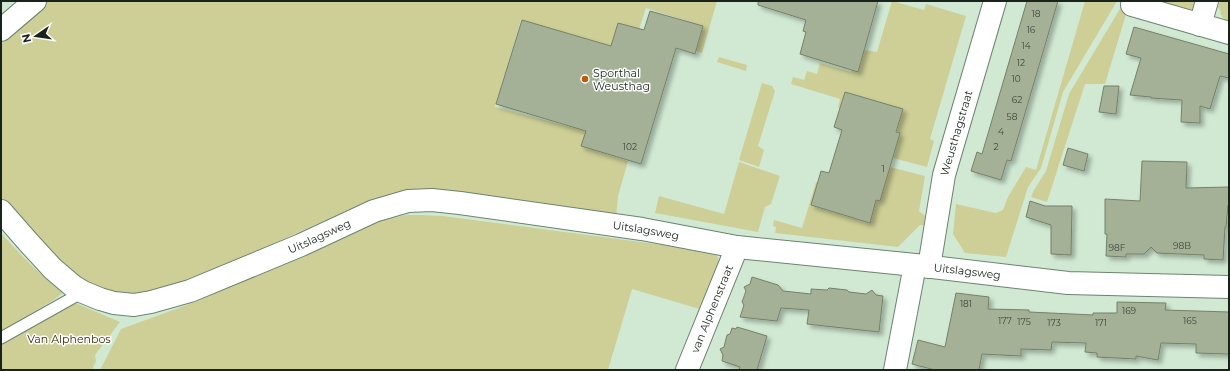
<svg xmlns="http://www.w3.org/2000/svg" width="1230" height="371" font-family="Montserrat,sans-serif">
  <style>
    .green { fill: #cdcf96 }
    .building { fill: #a4b197; stroke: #748168; filter: url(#shadow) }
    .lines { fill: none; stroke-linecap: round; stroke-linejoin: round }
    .service-casing { stroke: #6c836f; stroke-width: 13 }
    .minor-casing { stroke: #6c836f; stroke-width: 24 }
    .service { stroke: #fff; stroke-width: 11 }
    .minor { stroke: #fff; stroke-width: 22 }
    .poi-dot { fill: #b95c06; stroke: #fff; stroke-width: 1.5 }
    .labels { text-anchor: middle; stroke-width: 3; stroke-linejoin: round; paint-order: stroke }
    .number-label { font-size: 9px; fill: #3c463a }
    .poi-label { font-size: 11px; fill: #1a231b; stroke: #fff; text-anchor: start }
    .street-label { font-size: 11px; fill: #1a231b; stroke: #fff }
    .park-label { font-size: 11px; fill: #2d2d00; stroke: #fff }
  </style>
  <defs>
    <filter id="shadow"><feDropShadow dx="3.5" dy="3.5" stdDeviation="2" flood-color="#0004"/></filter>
  </defs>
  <rect width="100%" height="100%" fill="#d1e9d3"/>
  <g class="green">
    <polygon points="45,1 717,1 702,53 696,51 703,26 646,8 639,29 618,23 611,46 521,20 495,107 586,131 581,146 628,161 618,196 616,217 383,198 354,207 188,283 137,301 79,281 1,205 1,38"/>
    <polygon points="892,1 924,10 926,4 966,16 930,139 934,141 927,167 893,158 900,133 897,132 903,109 845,92 840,108 838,108 840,99 791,84 793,77 804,80 807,71 817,74 820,63 851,72 852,70 858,72 864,50 877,52"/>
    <polygon points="1085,1 1117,1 1063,92 1041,168 1028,187 1006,257 965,253 953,234 956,204 996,213 1003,210 1008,197 1026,167 1036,170"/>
    <polygon points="1153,1 1199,1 1196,8 1191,10 1190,9 1186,11"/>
    <polygon points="1220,1 1229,1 1229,23 1227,23 1224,18 1223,18 1220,13 1221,12 1218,7"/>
    <polygon points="1124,2 1127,11 1105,84 1085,84 1047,202 1031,197 1034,190 1046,171 1069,94"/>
    <polygon points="719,57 747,65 746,71 717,62"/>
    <polygon points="762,83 772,86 775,91 758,146 764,150 759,167 739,160"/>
    <polygon points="739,162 780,176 771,204 765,207 758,232 655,213 659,196 724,214"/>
    <polygon points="886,166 925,176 919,211 925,216 924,225 920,225 898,247 775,233 776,227 773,226 774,220 802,228 816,182 818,183 811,205 869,223"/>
    <polygon points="406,215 420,215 443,216 709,251 718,257 720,265 703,310 632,289 608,370 100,370 121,329 195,302 361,226 388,219"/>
    <path d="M1,233C21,255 40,276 64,292L55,299L1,332Z"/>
    <polygon points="73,302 120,322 95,355 96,361 92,370 1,370 1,344"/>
  </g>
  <g class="building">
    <polygon points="758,1 878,1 858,72 800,54 806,32 803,31 806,20 758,5"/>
    <polygon points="1027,1 1058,1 1011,161 1007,160 1001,180 971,171 977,152 982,154"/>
    <polygon points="650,11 703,26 695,54 676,48 641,164 581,146 586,131 496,104 522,20 611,46 618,23 644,30"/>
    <polygon points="1134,27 1229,54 1229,78 1220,76 1210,109 1200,106 1200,123 1181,122 1182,100 1151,98 1151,97 1130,95 1141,58 1126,54"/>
    <polygon points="1104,86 1119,86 1116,114 1099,112"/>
    <polygon points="845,92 903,109 896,132 900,133 880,201 876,200 870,223 811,205 821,171 829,173 842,130 834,127"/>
    <polygon points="1068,148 1088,154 1084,171 1063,165"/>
    <polygon points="1142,161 1187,162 1186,188 1229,187 1229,205 1228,205 1226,227 1225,227 1223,260 1204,259 1204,255 1157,253 1151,247 1144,254 1126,254 1126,257 1106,256 1107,234 1105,234 1105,199 1140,201"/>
    <polygon points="1030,201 1045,206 1072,206 1071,255 1051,254 1051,225 1026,217"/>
    <polygon points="752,277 778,285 783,291 811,294 811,289 827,290 829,288 847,290 849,292 866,294 872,290 876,295 883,296 879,332 807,324 809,310 781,308 777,321 740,317 744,305 742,302 746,291 744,287 750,284"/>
    <polygon points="956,293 989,297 988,309 1029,310 1029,312 1093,315 1093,313 1117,313 1117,302 1166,303 1165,310 1229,312 1229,354 1196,353 1196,344 1161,343 1158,360 1136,356 1136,359 1097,357 1097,353 1085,352 1086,343 1052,342 1051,350 1021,349 1021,356 982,354 979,370 935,370 912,364 918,340 945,347"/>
    <polygon points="737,327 767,336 757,370 739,370 740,367 722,361 723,355 720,349 724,347 727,335 730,334 732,328 736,329"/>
  </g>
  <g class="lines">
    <g class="service-casing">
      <polyline id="service" points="1,338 83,292"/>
    </g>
    <g class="minor-casing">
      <g id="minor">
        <polyline points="1132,5 1229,33"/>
        <polyline points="1200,25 1207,1"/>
        <polyline points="1,30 35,1"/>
        <path id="s1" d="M1,211L29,243L53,269L73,286L83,292L100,299L114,303L134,305L151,302L190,291L301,245L374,211L408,201L432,200L460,203L642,229L737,247L915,265L1068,283L1229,287"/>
        <path id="s2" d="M929,267L944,175L995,1"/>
        <path id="s3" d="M687,370L737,247"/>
        <polyline points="895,370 915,265"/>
      </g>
    </g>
    <use href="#service" class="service"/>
    <use href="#minor" class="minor"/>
  </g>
  <circle class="poi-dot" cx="585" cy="79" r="4"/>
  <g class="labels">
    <g class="number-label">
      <text x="1036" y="17">18</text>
      <text x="1031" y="33">16</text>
      <text x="1026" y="49">14</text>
      <text x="1021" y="66">12</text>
      <text x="1016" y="82">10</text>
      <text x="1017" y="103">62</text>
      <text x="1012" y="120">58</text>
      <text x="1001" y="135">4</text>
      <text x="630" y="150">102</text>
      <text x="996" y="150">2</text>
      <text x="883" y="172">1</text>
      <text x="1182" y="249">98B</text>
      <text x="1117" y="251">98F</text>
      <text x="966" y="307">181</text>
      <text x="1129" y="314">169</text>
      <text x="1005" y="324">177</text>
      <text x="1190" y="324">165</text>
      <text x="1024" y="325">175</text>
      <text x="1054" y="326">173</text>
      <text x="1101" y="326">171</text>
    </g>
    <g class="poi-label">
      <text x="593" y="77">Sporthal<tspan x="593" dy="13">Weusthag</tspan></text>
    </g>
    <g class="street-label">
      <text dy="4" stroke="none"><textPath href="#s2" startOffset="137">Weusthagstraat</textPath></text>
      <text dy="4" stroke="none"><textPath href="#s1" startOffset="703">Uitslagsweg</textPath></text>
      <text dy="4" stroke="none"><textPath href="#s1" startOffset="367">Uitslagsweg</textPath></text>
      <text dy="4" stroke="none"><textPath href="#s1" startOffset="1027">Uitslagsweg</textPath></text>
      <text dy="4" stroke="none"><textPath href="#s3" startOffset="66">van Alphenstraat</textPath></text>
    </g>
    <g class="park-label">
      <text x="69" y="343">Van Alphenbos</text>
    </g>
  </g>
  <rect width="1230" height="371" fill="none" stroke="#1a231b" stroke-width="4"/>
  <g transform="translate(36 36) rotate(257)" stroke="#ffffff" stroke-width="3" paint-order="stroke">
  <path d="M0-3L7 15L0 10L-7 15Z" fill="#1a231b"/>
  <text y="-6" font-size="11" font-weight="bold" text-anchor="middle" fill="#1a231b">N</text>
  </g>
</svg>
